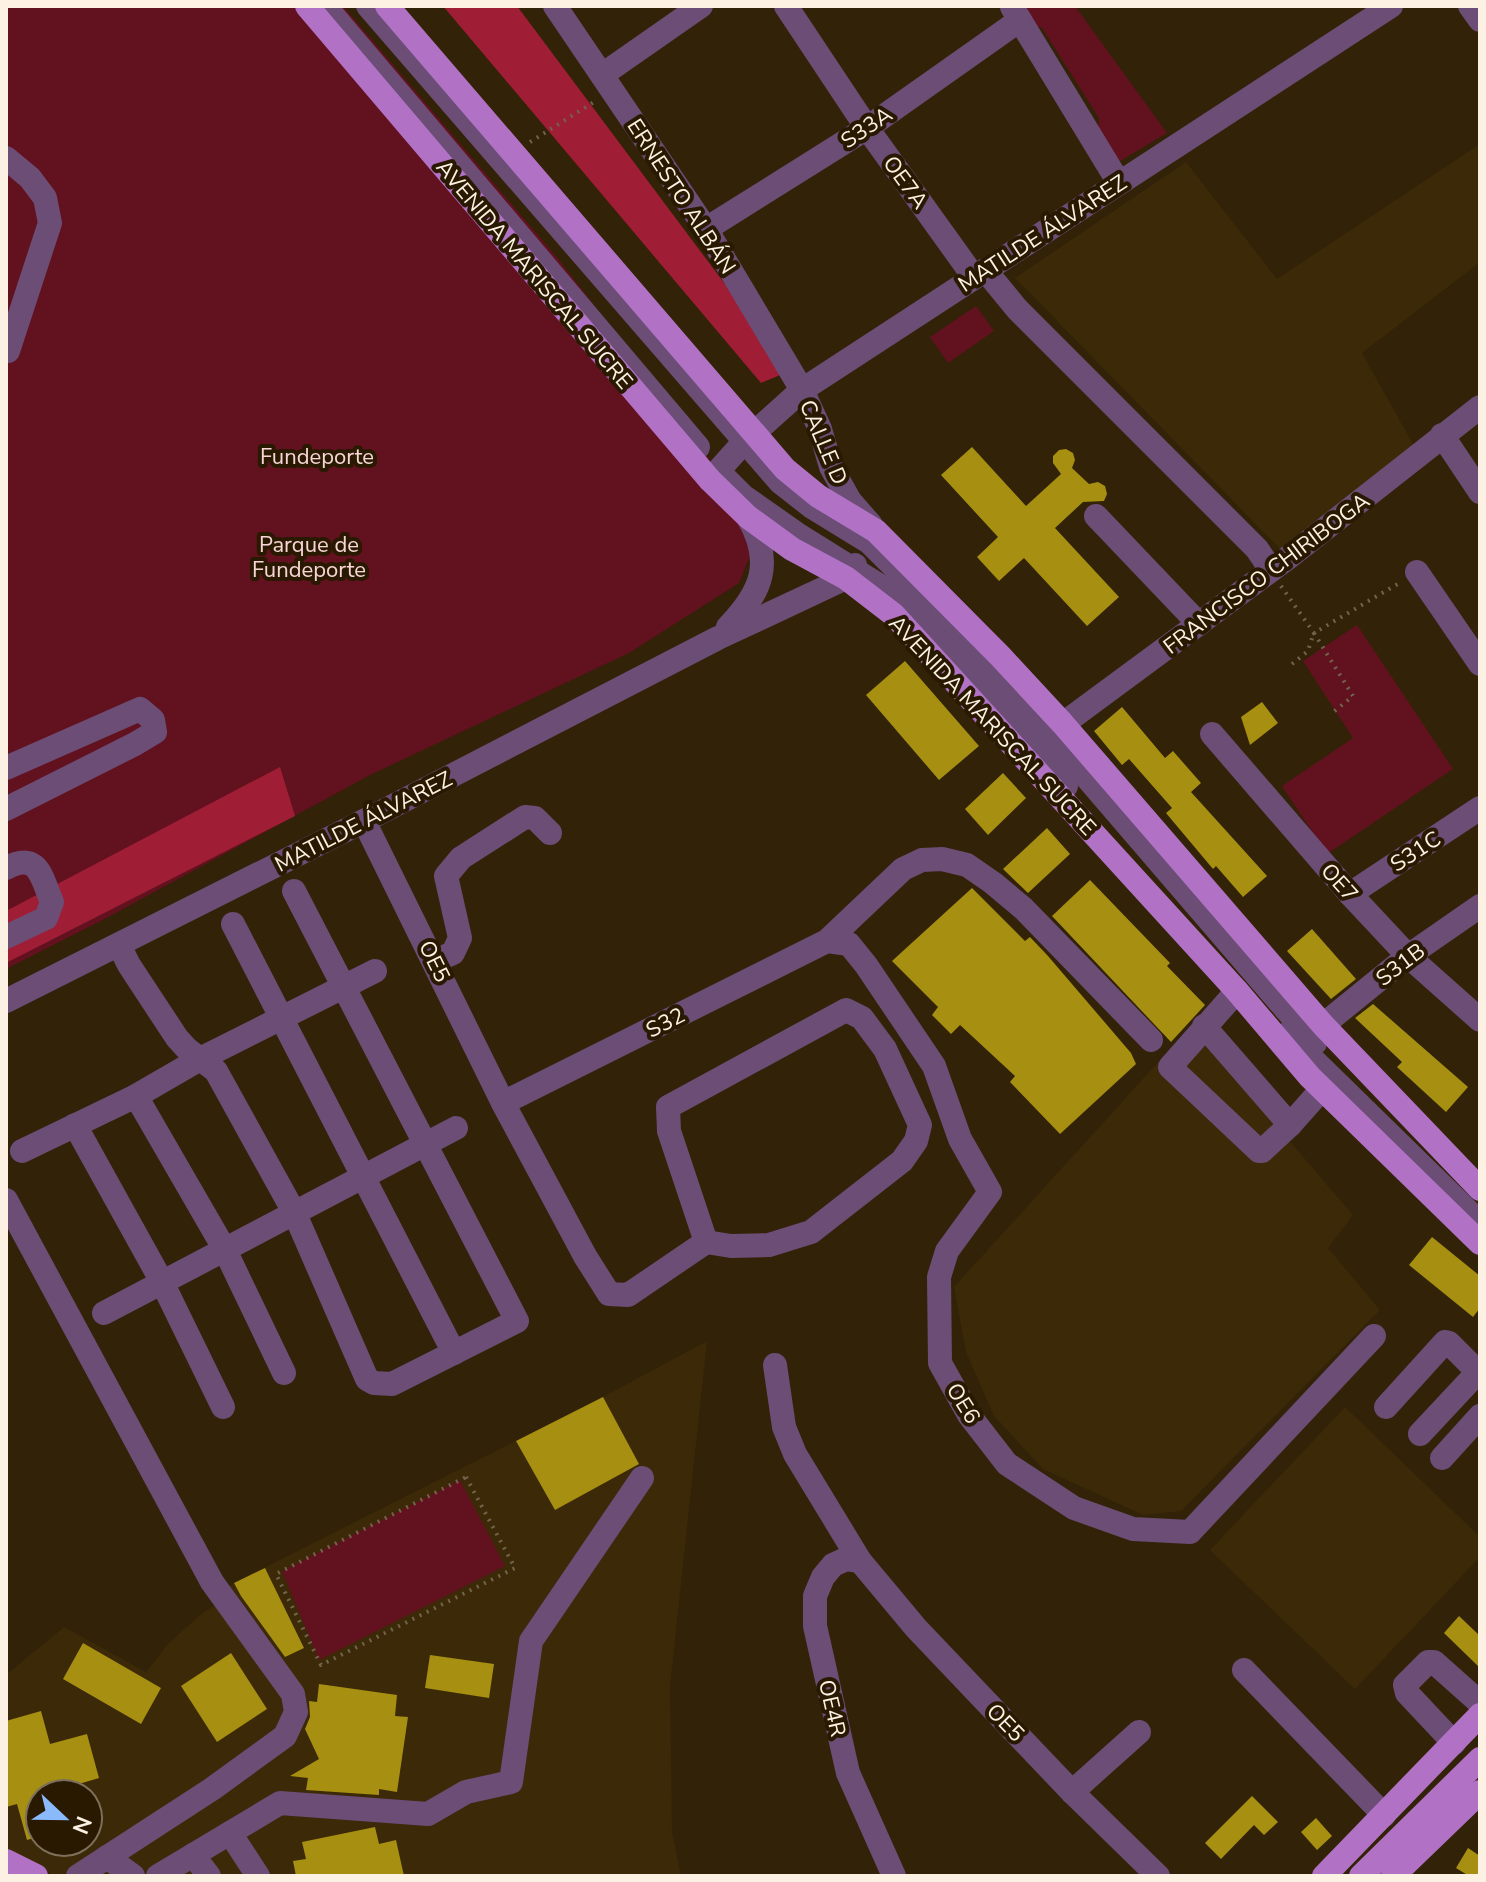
<svg xmlns="http://www.w3.org/2000/svg" width="1486" height="1882" font-family="'Nunito Sans',sans-serif">
  <style>
    .built { fill: #3c2908; fill-rule: evenodd }
    .green { fill: #62111f }
    .forest { fill: #9f1d35 }
    .building { fill: #a68f11 }
    .lines { fill: none; stroke-linecap: round; stroke-linejoin: round }
    .path { stroke: #71634c; stroke-width: 4; stroke-dasharray: 2 6; stroke-linecap: butt }
    .minor { stroke: #6b4d76; stroke-width: 24 }
    .major { stroke: #b172c6; stroke-width: 24 }
    .labels { text-anchor: middle; stroke-width: 8; stroke-linejoin: round; paint-order: stroke }
    .street-label { font-size: 22px; fill: #fcf1e2; stroke: #281900 }
    .park-label { font-size: 22px; fill: #f8d5d6; stroke: #281900 }
  </style>
  <rect width="100%" height="100%" fill="#322207"/>
  <g class="built">
    <polygon points="1480,144 1480,262 1362,353 1418,453 1286,555 1015,278 1186,162 1277,279"/>
    <polygon points="1191,1026 1353,1215 1328,1248 1380,1310 1181,1511 1143,1515 1043,1469 994,1416 966,1352 954,1287"/>
    <path d="M707,1341L670,1686L672,1832L681,1876H55L6,1848V1675L64,1627L146,1672L168,1644L200,1615L221,1601L228,1587L234,1583L603,1397ZM40,1794H88V1842H40Z"/>
    <polygon points="1345,1407 1480,1537 1480,1557 1355,1689 1210,1550"/>
  </g>
  <g class="green">
    <polygon points="6,6 343,6 559,260 694,435 739,507 754,546 739,583 629,653 370,775 99,922 6,969"/>
    <polygon points="1000,6 1075,6 1167,133 1112,166 1097,141 1099,118 1042,28 1007,17"/>
    <polygon points="976,306 994,331 948,363 930,337"/>
    <polygon points="1357,625 1453,769 1327,854 1282,786 1353,738 1303,661"/>
    <polygon points="460,1480 505,1566 319,1660 282,1571"/>
  </g>
  <g class="forest">
    <polygon points="443,6 517,6 790,371 761,383"/>
    <polygon points="280,767 295,816 6,963 6,911"/>
  </g>
  <g class="building">
    <polygon points="972,447 1026,506 1061,474 1053,463 1053,456 1059,450 1066,449 1073,453 1075,460 1072,468 1089,484 1098,482 1105,486 1107,494 1104,501 1083,502 1055,528 1119,597 1087,626 1024,558 999,581 977,557 998,537 941,475"/>
    <polygon points="905,661 979,746 939,780 866,695"/>
    <polygon points="1262,702 1278,723 1250,745 1241,717"/>
    <polygon points="1122,707 1165,758 1173,751 1201,783 1191,792 1267,876 1243,897 1216,866 1213,869 1166,813 1172,808 1129,759 1122,765 1094,731"/>
    <polygon points="1003,773 1026,798 988,835 965,809"/>
    <polygon points="1047,828 1070,854 1028,893 1003,869"/>
    <polygon points="1090,880 1170,963 1167,966 1205,1005 1171,1042 1052,916"/>
    <polygon points="972,888 1025,941 1030,937 1048,956 1131,1053 1136,1064 1060,1134 1010,1082 1015,1076 960,1025 951,1034 932,1015 938,1007 892,961"/>
    <polygon points="1312,929 1356,979 1331,999 1287,951"/>
    <polygon points="1373,1004 1468,1087 1446,1112 1397,1067 1402,1062 1355,1018"/>
    <polygon points="1432,1237 1480,1276 1480,1308 1473,1317 1409,1265"/>
    <polygon points="603,1397 639,1464 555,1510 516,1441"/>
    <polygon points="265,1568 304,1648 285,1657 241,1596 234,1583"/>
    <polygon points="1459,1616 1480,1636 1480,1668 1444,1633"/>
    <polygon points="83,1643 161,1688 141,1724 63,1679"/>
    <polygon points="231,1653 267,1709 217,1742 181,1686"/>
    <polygon points="430,1655 494,1664 489,1698 425,1688"/>
    <polygon points="319,1684 397,1695 395,1716 408,1717 397,1792 379,1789 379,1795 306,1790 308,1778 290,1776 319,1759 305,1729 310,1717 309,1701 317,1702"/>
    <polygon points="41,1711 50,1744 87,1734 99,1778 62,1789 64,1794 40,1794 40,1836 27,1840 17,1804 6,1807 6,1721"/>
    <polygon points="1252,1796 1278,1822 1264,1835 1254,1825 1221,1859 1205,1843"/>
    <polygon points="1316,1818 1332,1836 1317,1850 1301,1832"/>
    <polygon points="375,1827 379,1844 396,1840 404,1876 296,1876 293,1861 306,1859 302,1842"/>
    <polygon points="1468,1848 1480,1856 1480,1876 1469,1876 1456,1868"/>
  </g>
  <g class="lines">
    <g class="path">
      <polyline points="530,142 594,102"/>
      <polyline points="1281,586 1314,633 1401,582"/>
      <polyline points="1314,633 1353,696 1331,714"/>
      <polyline points="1292,664 1308,651 1313,635"/>
      <polygon points="466,1477 515,1568 321,1665 276,1574"/>
    </g>
    <g class="minor">
      <polyline points="325,6 698,447"/>
      <polyline points="368,6 780,482 812,507 869,542 972,644 1315,1043"/>
      <polyline points="555,6 706,229 802,390 820,429 831,467 850,501 871,525"/>
      <polyline points="786,6 867,128 974,277"/>
      <polyline points="1470,6 1480,20"/>
      <polyline points="1012,7 1119,183"/>
      <polyline points="602,75 701,6"/>
      <polyline points="6,158 30,178 45,198 50,223 8,351"/>
      <polyline points="706,229 867,128 1020,20"/>
      <polyline points="985,270 1017,309 1257,549 1271,570"/>
      <polyline points="1442,435 1480,492"/>
      <polyline points="722,475 743,496 800,536 901,599 1066,786"/>
      <polyline points="710,480 744,442 802,390 1391,6"/>
      <polyline points="1096,516 1199,624"/>
      <polyline points="1417,572 1480,664"/>
      <path d="M728,627C762,592 774,562 748,517"/>
      <polyline points="1212,734 1350,894 1408,956 1480,1020"/>
      <polyline points="1050,736 1063,724 1289,557 1480,407"/>
      <polyline points="6,768 140,709 153,720 155,732 135,744 6,809"/>
      <polyline points="364,821 503,1103 585,1256 609,1294 628,1295 706,1242 731,1246 769,1245 811,1232 902,1161 916,1141 920,1125 885,1049 862,1018 846,1010 668,1107 669,1131 706,1242"/>
      <path d="M6,868C39,851 41,877 52,902L46,918L6,937"/>
      <polyline points="1350,894 1480,808"/>
      <polyline points="233,924 454,1353"/>
      <polyline points="827,941 849,944 866,965 934,1066 960,1139 990,1192 947,1251 939,1277 940,1363 969,1415 1007,1464 1074,1508 1133,1529 1190,1532 1374,1336"/>
      <polyline points="119,945 129,965 177,1038 187,1049 216,1071 295,1214 367,1379 374,1383 392,1384 517,1321 294,891"/>
      <polyline points="435,961 453,953 460,938 446,876 461,858 525,817 535,818 550,833"/>
      <polyline points="6,1001 364,821 718,638 846,578 855,565"/>
      <polyline points="1323,1025 1408,956 1480,906"/>
      <polyline points="1204,1026 1290,1125 1262,1151 1259,1151 1170,1067 1237,991"/>
      <polyline points="1287,1034 1480,1223"/>
      <polyline points="136,1096 225,1250 284,1373"/>
      <polyline points="503,1103 827,941 903,869 922,860 942,859 967,865 993,883 1024,909 1151,1040"/>
      <polyline points="75,1125 162,1282 223,1407"/>
      <polyline points="1290,1125 1322,1089"/>
      <polyline points="22,1151 136,1096 200,1059 375,971"/>
      <polyline points="6,1200 212,1582 293,1694 296,1712 285,1736 212,1789 78,1876"/>
      <polyline points="104,1313 456,1128"/>
      <polyline points="775,1365 784,1427 795,1454 860,1561 916,1628 1072,1792 1158,1876"/>
      <polyline points="1386,1407 1445,1342 1449,1343 1478,1372 1480,1370"/>
      <polyline points="1420,1434 1478,1372 1480,1374"/>
      <polyline points="1442,1458 1480,1416"/>
      <polyline points="860,1561 846,1559 833,1565 823,1577 815,1596 815,1626 848,1773 894,1876"/>
      <polyline points="1244,1670 1384,1815"/>
      <polyline points="1454,1743 1407,1693 1405,1685 1428,1662 1434,1662 1480,1703"/>
      <polyline points="1072,1792 1139,1732"/>
      <polyline points="230,1833 258,1876"/>
      <polyline points="193,1855 209,1876"/>
      <polyline points="107,1857 133,1876"/>
      <polyline points="158,1876 280,1803 428,1814 466,1792 511,1782 531,1641 642,1478"/>
    </g>
    <g class="major">
      <polyline points="307,6 710,480 748,517 792,549 846,578 894,615 1237,991 1310,1077 1480,1243"/>
      <polyline points="387,6 785,469 818,496 876,531 1001,657 1063,724 1323,1025 1480,1189"/>
      <polyline points="6,1861 36,1876"/>
      <polyline points="1324,1876 1480,1715"/>
      <polyline points="1361,1876 1480,1759"/>
      <polyline points="1393,1876 1480,1792"/>
    </g>
  </g>
  <g class="labels">
    <g class="street-label">
      <text transform="translate(866 127) rotate(-34)" y="8">S33A</text>
      <text transform="translate(906 182) rotate(54)" y="8">OE7A</text>
      <text transform="translate(682 196) rotate(57)" y="8">ERNESTO ALBÁN</text>
      <text transform="translate(1042 233) rotate(-33)" y="8">MATILDE ÁLVAREZ</text>
      <text transform="translate(535 274) rotate(50)" y="8">AVENIDA MARISCAL SUCRE</text>
      <text transform="translate(824 442) rotate(67)" y="8">CALLE D</text>
      <text transform="translate(1266 573) rotate(-37)" y="8">FRANCISCO CHIRIBOGA</text>
      <text transform="translate(993 725) rotate(47)" y="8">AVENIDA MARISCAL SUCRE</text>
      <text transform="translate(363 821) rotate(-27)" y="8">MATILDE ÁLVAREZ</text>
      <text transform="translate(1415 851) rotate(-33)" y="8">S31C</text>
      <text transform="translate(1340 882) rotate(48)" y="8">OE7</text>
      <text transform="translate(435 961) rotate(64)" y="8">OE5</text>
      <text transform="translate(1400 964) rotate(-37)" y="8">S31B</text>
      <text transform="translate(665 1022) rotate(-27)" y="8">S32</text>
      <text transform="translate(964 1403) rotate(58)" y="8">OE6</text>
      <text transform="translate(833 1708) rotate(77)" y="8">OE4R</text>
      <text transform="translate(1006 1722) rotate(46)" y="8">OE5</text>
    </g>
    <g class="park-label">
      <text x="317" y="464">Fundeporte</text>
      <text x="309" y="552">Parque de<tspan x="309" dy="25">Fundeporte</tspan></text>
    </g>
  </g>
  <rect width="1486" height="1882" fill="none" stroke="#fcf1e2" stroke-width="16"/>
  <g transform="translate(64 1818) rotate(112)"><circle r="38" fill="#281900" stroke="#7d6f5a" stroke-width="2"/>
  <path d="M0-6L14 30L0 20L-14 30Z" fill="#8bbafc"/>
  <text y="-12" font-size="22" font-weight="bold" text-anchor="middle" fill="#fcf1e2">N</text>
  </g>
</svg>
